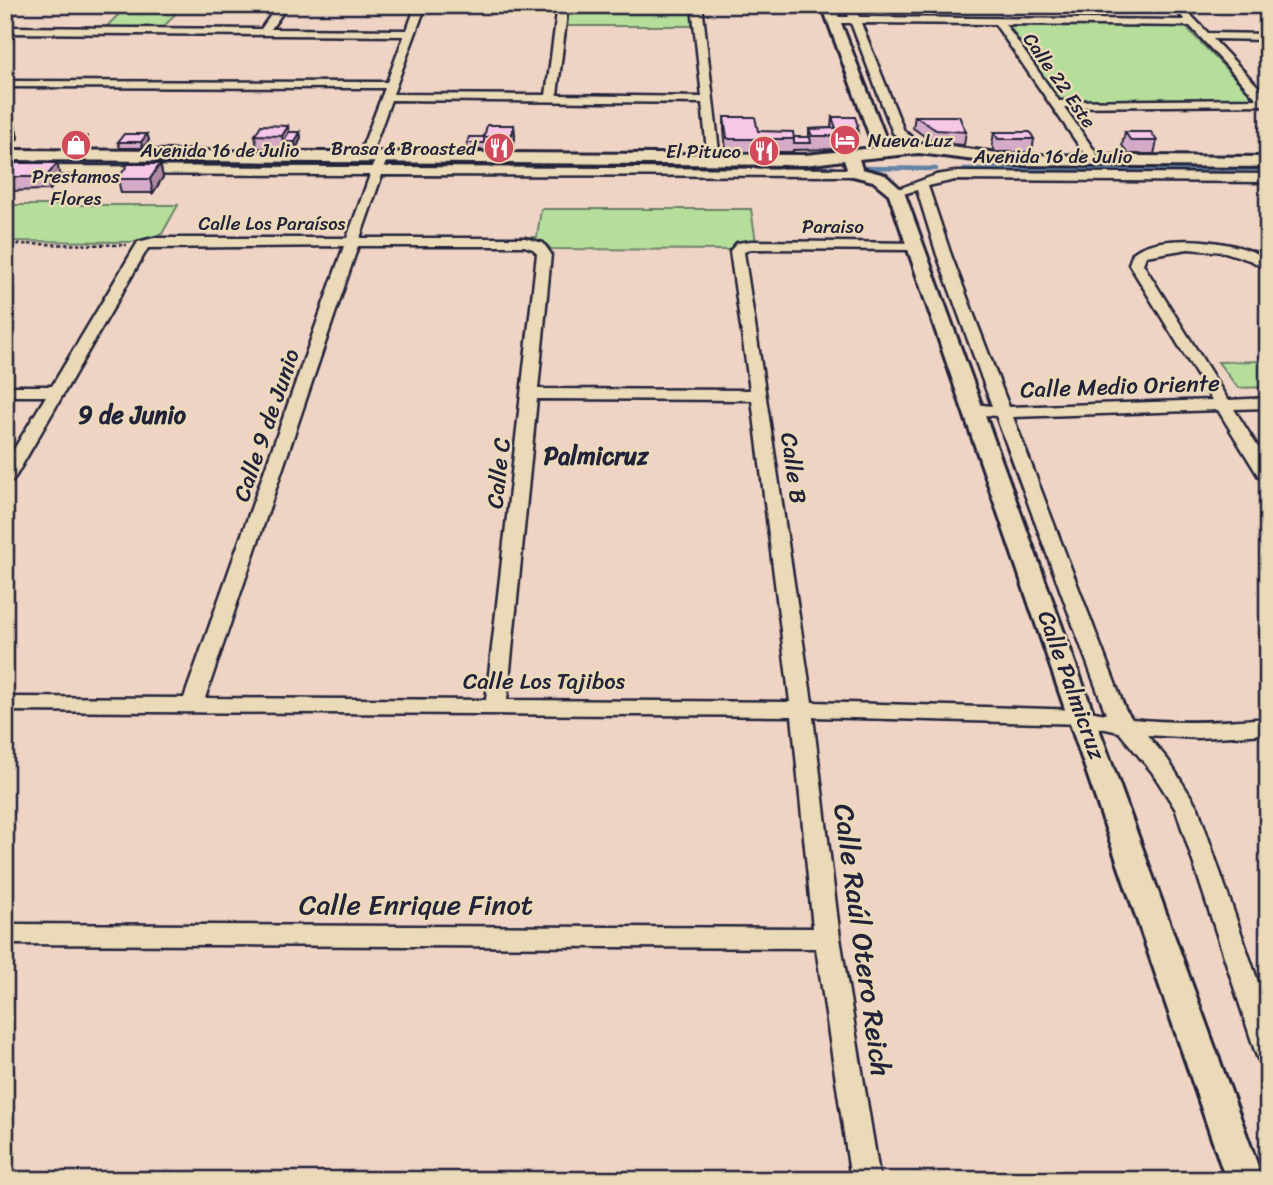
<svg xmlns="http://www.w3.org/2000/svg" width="1273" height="1185" font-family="Sriracha,sans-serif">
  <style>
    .green { fill: #b5de9b; stroke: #6c806b; stroke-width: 2 }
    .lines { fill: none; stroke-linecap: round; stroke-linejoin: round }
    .stream { stroke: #6283a5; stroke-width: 4.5 }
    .minor-casing { stroke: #22223b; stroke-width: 5 }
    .tertiary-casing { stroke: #22223b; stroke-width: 6 }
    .secondary-casing { stroke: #22223b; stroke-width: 5 }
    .path { stroke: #22223b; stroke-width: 2.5; stroke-dasharray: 3.5 2.5; stroke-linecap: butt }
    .minor { fill: #ebdab7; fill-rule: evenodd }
    .tertiary { fill: #ebdab7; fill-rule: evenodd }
    .secondary { fill: #ebdab7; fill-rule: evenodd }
    .wall { fill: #d5aac6; stroke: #22223b; stroke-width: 2 }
    .shaded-wall { fill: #ae8ba1; stroke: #22223b; stroke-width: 2 }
    .building { fill: #f8c6e6; stroke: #22223b; stroke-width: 2 }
    .labels { text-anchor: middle; stroke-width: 5; stroke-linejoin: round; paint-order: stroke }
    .far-street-label { font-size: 19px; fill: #22223b; stroke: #ebdab7 }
    .far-poi-label { font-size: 19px; fill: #22223b; stroke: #ebdab7; text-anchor: end }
    .street-label { font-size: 23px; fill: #22223b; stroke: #ebdab7 }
    .neighbourhood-label { font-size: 24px; font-weight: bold; fill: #22223b; stroke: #ebdab7 }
    .near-street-label { font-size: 28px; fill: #22223b; stroke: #ebdab7 }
  </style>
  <rect width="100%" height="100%" fill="#efd4c5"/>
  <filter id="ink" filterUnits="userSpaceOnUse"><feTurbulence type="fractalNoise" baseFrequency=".0143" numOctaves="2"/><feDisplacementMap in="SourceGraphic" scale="14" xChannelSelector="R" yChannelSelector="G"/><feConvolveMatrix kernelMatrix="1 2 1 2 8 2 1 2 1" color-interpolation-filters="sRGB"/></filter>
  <g filter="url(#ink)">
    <g class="green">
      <polygon points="128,5 183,5 162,29 104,29"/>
      <polygon points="574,6 688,7 691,8 692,26 567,26 569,8"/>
      <polygon points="1017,24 1185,26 1253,97 1251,100 1062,100 1057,98 1009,25"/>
      <polygon points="5,205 178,205 162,234 132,242 5,241"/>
      <polygon points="541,209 751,209 756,242 731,250 551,249 547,245 529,241 529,237 537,237"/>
      <polygon points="1268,361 1268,387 1238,388 1218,362"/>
    </g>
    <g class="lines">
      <g class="stream">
        <polyline points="5,163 834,168"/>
        <polyline points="865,168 936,169"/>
        <polyline points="964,169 1268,169"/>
      </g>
      <g class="minor-casing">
        <g id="minor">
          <polygon points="278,5 288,5 271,29 407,30 416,5 426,5 393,94 546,95 558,5 568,5 557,95 702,97 692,5 702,5 720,160 714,164 708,160 702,103 391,100 370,158 364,162 358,158 385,88 5,87 5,81 387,82 404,36 5,33 5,27 261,29"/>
          <path d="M844,5H854L859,17L1185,20L1171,5H1181L1208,33L1268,34V40L1213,39L1268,97V105L1064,107L1101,160L1095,164L1091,163L995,24L861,23L904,131L925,148L919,152L893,133L851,23H833L828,20L833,17H849ZM1005,24L1190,26L1257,99L1059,101Z"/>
          <path d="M380,158L386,162L384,167L859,169V175L855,176L382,175L360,238H525L543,243L551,254L538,389L750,390L730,251L737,243L751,241L920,243V249L915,250L751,249L744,252L812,702L1083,710L1106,714L996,416L973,414L965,409L973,404L992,406L937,255L917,190L896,196L890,192L936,175L955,172L1268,174V182L955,180L928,186L951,255L1009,407L1212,400L1129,264L1133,253C1158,231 1243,240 1268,260V271L1252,261L1225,252L1188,249L1146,256L1143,264L1228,400L1268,398V408L1234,409L1268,463V482L1259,477L1218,410L1013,417L1125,709L1132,719C1178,724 1222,722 1268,718V734L1197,738L1147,735L1168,760L1198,808L1268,1011V1063L1258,1059L1255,1051L1176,810L1152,772L1119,732L1083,724L813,717L840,938L880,1180H851L816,948L5,944V924L813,928L792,716L5,711V697L184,698L344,246L148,248L14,479L5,484V464L46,396H5V386H52L138,242L154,238H347L370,175L5,174V166L372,167L376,159ZM358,246H524L533,249L537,254L486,700L205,698ZM537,399L752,400L790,702L507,700Z"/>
        </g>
      </g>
      <g class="tertiary-casing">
        <polygon id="tertiary" points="822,5 834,5 889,147 919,143 1014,155 1268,157 1268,167 1014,165 919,153 859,159 862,169 885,175 904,192 1263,1180 1226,1180 889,194 873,181 849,175 844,160 805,165 5,160 5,150 805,155 874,148"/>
      </g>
      <g class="secondary-casing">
        <polygon id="secondary" points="5,5 21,5 5,17"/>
      </g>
      <polyline class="path" points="5,244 127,245"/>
      <use href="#minor" class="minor"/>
      <use href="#tertiary" class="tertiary"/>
      <use href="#secondary" class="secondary"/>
    </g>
    <g class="wall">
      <polygon points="915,116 966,132 964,145 934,143 913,128"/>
      <polygon points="724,117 758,131 794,137 809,137 809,129 831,128 832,117 857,139 851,146 840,149 793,150 793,152 729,152 726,150 724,130"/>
      <polygon points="5,125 15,125 18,138 11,147 5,147"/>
      <polygon points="514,125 515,138 512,150 468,150 467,143"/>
      <polygon points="289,132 300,132 301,138 296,149 257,148 255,135"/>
      <polygon points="994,132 1034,139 1032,152 995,152 992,145"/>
      <polygon points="1125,132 1157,141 1154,154 1128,154 1122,145"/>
      <polygon points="147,134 149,140 143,148 120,148 118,142"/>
      <polygon points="87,137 89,143 86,147 70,147 68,141"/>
      <polygon points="160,164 163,177 153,193 121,193 118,179"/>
      <polygon points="5,166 60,176 50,190 5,191"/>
    </g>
    <g class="shaded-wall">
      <polygon points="15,125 18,138 11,147 7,134"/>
      <polygon points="514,125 515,138 512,150 511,137"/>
      <polygon points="288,126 290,138 283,142 282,136"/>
      <polygon points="858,126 857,139 851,146 840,149 841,136"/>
      <polygon points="300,132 301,138 296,149 295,142"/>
      <polygon points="147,134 149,140 143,148 141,142"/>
      <polygon points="87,137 89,143 86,147 84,141"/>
      <polygon points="57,163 60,176 50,190 46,177"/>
      <polygon points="160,164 163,177 153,193 150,179"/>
    </g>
    <g class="building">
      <polygon points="915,116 959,116 966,132 936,130"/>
      <polygon points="724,117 755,117 758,131 793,132 794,139 730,139 727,138"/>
      <polygon points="832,117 855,117 858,126 852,133 841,136 812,136 809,129 836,128"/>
      <polygon points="5,125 15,125 7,134 5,134"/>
      <polygon points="261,125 288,126 282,136 255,135"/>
      <polygon points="487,125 514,125 511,137 484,137"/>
      <polygon points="289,132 300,132 295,142 283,142"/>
      <polygon points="994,132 1030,132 1034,139 998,139"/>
      <polygon points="1125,132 1151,132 1157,141 1131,141"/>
      <polygon points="124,134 147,134 141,142 118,142"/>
      <polygon points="71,137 87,137 84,141 68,141"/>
      <polygon points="469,137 486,137 484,137 484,143 467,143"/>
      <polygon points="794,137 810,137 811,143 794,143"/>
      <polygon points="8,163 57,163 46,177 5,177 5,166"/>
      <polygon points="128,164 160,164 150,179 118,179"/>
    </g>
  </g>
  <defs>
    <g id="hotel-disc" transform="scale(1.575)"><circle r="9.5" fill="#d1495b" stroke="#ebdab7"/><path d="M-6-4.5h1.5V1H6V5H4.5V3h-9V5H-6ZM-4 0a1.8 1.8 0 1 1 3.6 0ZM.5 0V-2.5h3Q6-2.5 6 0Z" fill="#fff"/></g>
    <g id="shop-disc" transform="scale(1.575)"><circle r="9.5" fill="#d1495b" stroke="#ebdab7"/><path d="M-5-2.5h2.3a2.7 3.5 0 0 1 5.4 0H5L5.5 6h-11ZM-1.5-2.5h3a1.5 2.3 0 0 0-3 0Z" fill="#fff"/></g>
    <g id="restaurant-disc" transform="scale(1.575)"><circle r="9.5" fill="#d1495b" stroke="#ebdab7"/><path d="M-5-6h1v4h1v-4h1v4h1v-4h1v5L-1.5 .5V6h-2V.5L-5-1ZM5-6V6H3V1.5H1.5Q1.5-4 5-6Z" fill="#fff"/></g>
  </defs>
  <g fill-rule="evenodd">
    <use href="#hotel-disc" x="845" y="140"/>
    <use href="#shop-disc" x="76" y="145"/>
    <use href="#restaurant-disc" x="499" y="148"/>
    <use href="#restaurant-disc" x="764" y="151"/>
  </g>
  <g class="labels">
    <g class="far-street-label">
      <text transform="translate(1060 80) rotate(55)" y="7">Calle 22 Este</text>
      <text x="220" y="157">Avenida 16 de Julio</text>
      <text x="1053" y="163">Avenida 16 de Julio</text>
      <text x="272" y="230">Calle Los Paraísos</text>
      <text x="833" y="233">Paraiso</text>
    </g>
    <g class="far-poi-label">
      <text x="868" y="147" text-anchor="start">Nueva Luz</text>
      <text x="476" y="155">Brasa &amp; Broasted</text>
      <text x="741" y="158">El Pituco</text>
      <text x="76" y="183" text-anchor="middle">Prestamos<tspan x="76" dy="22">Flores</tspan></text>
    </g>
    <g class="street-label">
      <text transform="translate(1120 386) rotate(-2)" y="8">Calle Medio Oriente</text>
      <text transform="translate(266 425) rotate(-71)" y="8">Calle 9 de Junio</text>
      <text transform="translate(794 468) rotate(82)" y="8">Calle B</text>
      <text transform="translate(498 473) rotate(-84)" y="8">Calle C</text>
      <text x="544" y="689">Calle Los Tajibos</text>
      <text transform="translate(1072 685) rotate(70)" y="8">Calle Palmicruz</text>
    </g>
    <g class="neighbourhood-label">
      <text x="132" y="423">9 de Junio</text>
      <text x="596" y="464">Palmicruz</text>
    </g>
    <g class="near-street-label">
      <text x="416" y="914">Calle Enrique Finot</text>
      <text transform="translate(863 940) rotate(82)" y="10">Calle Raúl Otero Reich</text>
    </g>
  </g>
  <rect width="1273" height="1185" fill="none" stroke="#ebdab7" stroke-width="28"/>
  <rect x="14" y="14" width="1245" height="1157" fill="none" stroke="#22223b" stroke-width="2.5" filter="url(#ink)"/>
</svg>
